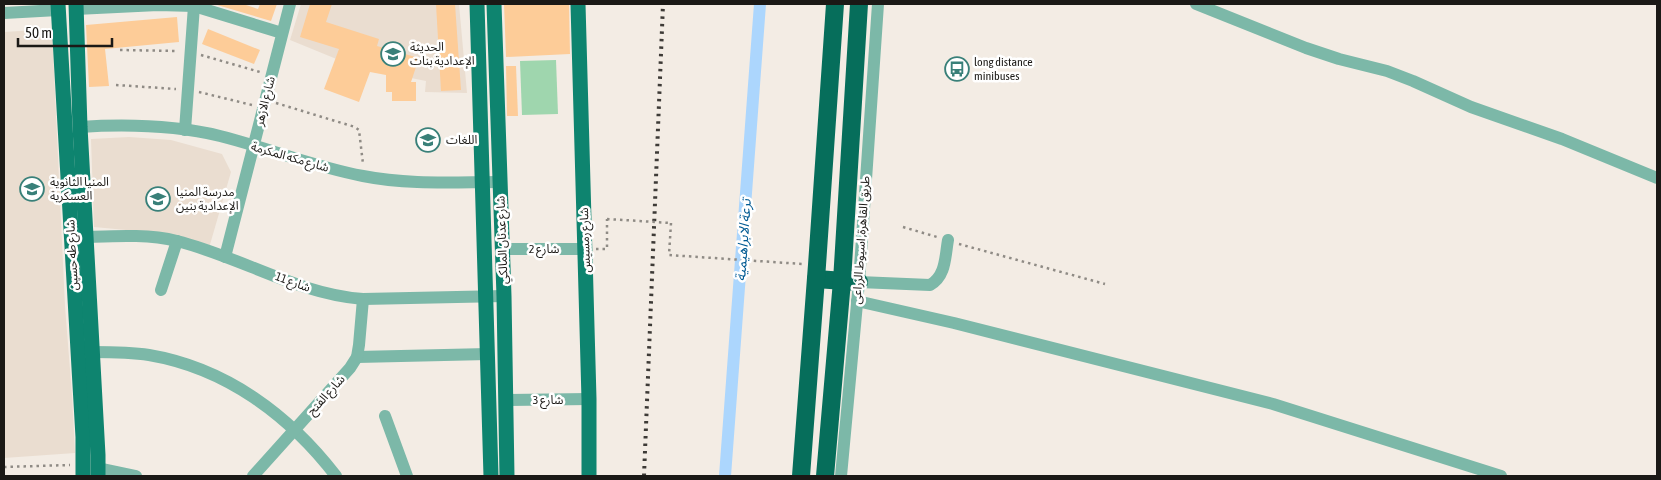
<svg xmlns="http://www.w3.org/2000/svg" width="1661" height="480" font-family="'Asap Condensed','Noto Sans Arabic',sans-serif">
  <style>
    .built { fill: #eaddd0 }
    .green { fill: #9fd6ae }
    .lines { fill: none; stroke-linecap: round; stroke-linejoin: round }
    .canal { stroke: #acd6fd; stroke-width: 12 }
    .building { fill: #fdcc98 }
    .path { stroke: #8f8b85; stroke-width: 2.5; stroke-dasharray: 2.5 4; stroke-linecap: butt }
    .minor { stroke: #7cb8a8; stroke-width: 12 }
    .major { stroke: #0e846f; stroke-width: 15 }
    .highway { stroke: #066e5b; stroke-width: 18 }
    .rail { stroke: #3d3a36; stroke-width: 4; stroke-dasharray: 2.5 5; stroke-linecap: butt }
    .path-bridge { stroke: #8f8b85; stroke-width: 2.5; stroke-dasharray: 2.5 4; stroke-linecap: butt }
    .labels { text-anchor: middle; stroke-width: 5; stroke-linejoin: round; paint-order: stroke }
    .poi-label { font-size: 12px; fill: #1b1916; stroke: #fff; text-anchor: start }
    .street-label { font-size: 12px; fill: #1b1916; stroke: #fff }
    .water-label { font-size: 14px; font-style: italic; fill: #005a93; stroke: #fff }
  </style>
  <rect width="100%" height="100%" fill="#f3ece4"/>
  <g class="built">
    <polygon points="301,4 459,4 467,93 425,92 426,81 356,67 290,40"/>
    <polygon points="52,29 65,306 72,395 75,453 4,458 4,32"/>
    <polygon points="129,137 171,140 222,154 231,172 209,248 158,233 94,227 91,139"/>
  </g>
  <polygon class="green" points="556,60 558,114 522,115 520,61"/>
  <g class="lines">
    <polyline class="canal" points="725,476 760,4"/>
  </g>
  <g class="building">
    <polygon points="214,4 243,4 258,9 260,4 277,4 271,21"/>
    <polygon points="310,4 332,4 326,22 379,39 377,46 419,58 411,82 416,82 416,101 392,101 392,92 386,92 386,75 370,72 359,102 324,89 339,49 300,37"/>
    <polygon points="436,4 455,4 461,90 441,91"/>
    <polygon points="504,4 569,4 570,54 506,57"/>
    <polygon points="177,17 179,42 105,49 109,86 89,87 86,25"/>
    <polygon points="208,29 260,50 254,64 202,44"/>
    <polygon points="506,66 516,66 518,116 507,116"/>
  </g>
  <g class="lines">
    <g class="path">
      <polyline points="120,50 178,51"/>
      <polyline points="201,55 260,72"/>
      <polyline points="116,85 176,89"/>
      <polyline points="199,92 252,105"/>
      <polyline points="276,103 355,127 359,130 363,164"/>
      <polyline points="671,223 669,255 802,264"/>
      <polyline points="903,227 937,237"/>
      <polyline points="959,244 1105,284"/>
      <polyline points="596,249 607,249 607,219"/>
      <polyline points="4,467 70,465"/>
    </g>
    <g class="minor">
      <polyline points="1196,4 1306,48 1339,59 1387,71 1413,81 1471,107 1562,139 1657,178"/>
      <polyline points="76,9 158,5 194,6 282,33"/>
      <polyline points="4,13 58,10"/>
      <path d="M80,127C127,124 174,125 220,136C268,148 314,167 363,176C408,185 454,182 500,182"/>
      <polyline points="185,130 194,6"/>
      <path d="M86,237C116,236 148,234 177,241C241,257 297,294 363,299L504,296"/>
      <polyline points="502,249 585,249"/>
      <polyline points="225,257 290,4"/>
      <path d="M859,282L930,285C946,276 945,257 948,240"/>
      <polyline points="161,290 177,241"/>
      <polyline points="857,301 954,323 1273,404 1501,476"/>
      <path d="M92,352C111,352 130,352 149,355C226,368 289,415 336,476"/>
      <polyline points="357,357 488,354"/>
      <polyline points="506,400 589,399"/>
      <polyline points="385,416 407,476"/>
      <polyline points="98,468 136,476"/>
      <polyline points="253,476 350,368 357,357 359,345 363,299"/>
      <polyline points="841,476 859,282 878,4"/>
    </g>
    <g class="major">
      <polyline points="58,4 83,437 83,476"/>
      <polyline points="76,4 80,127 98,455 98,476"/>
      <polyline points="477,4 491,476"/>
      <polyline points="494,4 504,296 507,476"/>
      <polyline points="578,4 589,399 589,476"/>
    </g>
    <g class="highway">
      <polyline points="816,279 859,282"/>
      <polyline points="801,476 817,265 835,4"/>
      <polyline points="825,476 842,281 859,4"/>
    </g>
    <polyline class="rail" points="644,476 663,4"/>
    <polyline class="path-bridge" points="607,219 671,223"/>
  </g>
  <defs>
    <g id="school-ring" transform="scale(1.25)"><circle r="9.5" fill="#fff" stroke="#398079" stroke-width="1.5"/><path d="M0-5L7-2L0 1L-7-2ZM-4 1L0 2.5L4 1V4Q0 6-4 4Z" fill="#398079"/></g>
    <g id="bus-ring" transform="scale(1.25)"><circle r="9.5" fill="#fff" stroke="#398079" stroke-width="1.5"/><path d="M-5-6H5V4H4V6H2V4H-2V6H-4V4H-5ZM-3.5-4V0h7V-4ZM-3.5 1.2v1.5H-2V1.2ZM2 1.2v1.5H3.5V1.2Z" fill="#398079"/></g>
  </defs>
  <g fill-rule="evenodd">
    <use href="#school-ring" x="393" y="54"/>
    <use href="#bus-ring" x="957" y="69"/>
    <use href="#school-ring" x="428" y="140"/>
    <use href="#school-ring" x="32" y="189"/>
    <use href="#school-ring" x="158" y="199"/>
  </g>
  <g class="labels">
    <g class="poi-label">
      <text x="410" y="51">الحديثة<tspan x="410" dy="14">الإعدادية بنات</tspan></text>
      <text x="974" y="66">long distance<tspan x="974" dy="14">minibuses</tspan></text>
      <text x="446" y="144">اللغات</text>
      <text x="50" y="186">المنيا الثانوية<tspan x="50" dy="14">العسكرية</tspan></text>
      <text x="176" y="196">مدرسة المنيا<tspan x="176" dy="14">الإعدادية بنين</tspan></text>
    </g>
    <g class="street-label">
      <text transform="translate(265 101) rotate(-76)" y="4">شارع الازهر</text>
      <text transform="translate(290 157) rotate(16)" y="4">شارع مكه المكرمة</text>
      <text transform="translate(502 240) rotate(-92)" y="4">شارع عدنان المالكي</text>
      <text transform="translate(585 240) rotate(-92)" y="4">شارع رمسيس</text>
      <text transform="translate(861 240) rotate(-86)" y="4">طريق القاهرة, اسيوط الزراعى</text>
      <text x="544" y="253">شارع 2</text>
      <text transform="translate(72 255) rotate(-93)" y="4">شارع طه حسين</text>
      <text transform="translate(293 282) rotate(20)" y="4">شارع 11</text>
      <text transform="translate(326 395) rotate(-48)" y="4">شارع الفتح</text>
      <text x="548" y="404">شارع 3</text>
    </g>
    <g class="water-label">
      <text transform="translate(743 240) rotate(-86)" y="5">ترعة الابراهيمية</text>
    </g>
  </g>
  <rect width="1661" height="480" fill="none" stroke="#1b1916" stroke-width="10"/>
  <path d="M18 38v8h94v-8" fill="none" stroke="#1b1916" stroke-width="2.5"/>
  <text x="25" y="38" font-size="15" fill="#1b1916" stroke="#ffffff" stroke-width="4" paint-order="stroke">50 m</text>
</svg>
